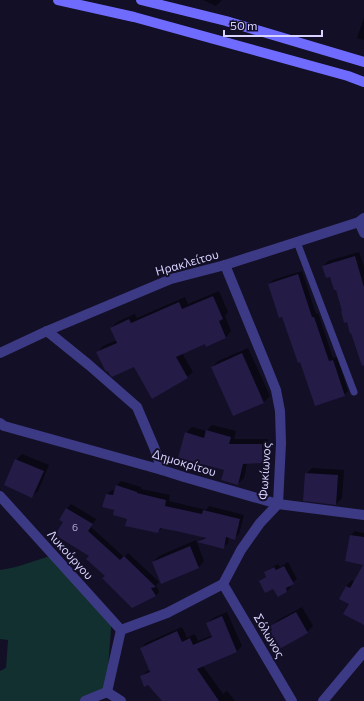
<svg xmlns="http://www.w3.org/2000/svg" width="364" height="701" font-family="Commissioner,sans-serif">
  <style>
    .green { fill: #12302f }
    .shadow { fill: #0007 }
    .building { fill: #241b47 }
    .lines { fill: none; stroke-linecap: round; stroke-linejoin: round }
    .lane { stroke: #3d3a85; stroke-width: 7 }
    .street { stroke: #3d3a85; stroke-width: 10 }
    .secondary { stroke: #6f6bff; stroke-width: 10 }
    .labels { text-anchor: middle; stroke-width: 4; stroke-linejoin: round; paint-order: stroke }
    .number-label { font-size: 10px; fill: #aca6d1 }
    .street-label { font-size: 12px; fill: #d9d4ff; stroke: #130f26 }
  </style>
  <rect width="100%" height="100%" fill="#130f26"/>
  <polygon class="green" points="50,556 112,615 106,695 88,701 0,701 0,671 6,668 8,640 0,639 0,570 16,567"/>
  <g class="shadow">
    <polygon points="203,0 222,0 216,6"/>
    <polygon points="364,17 364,40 357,38"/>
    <polygon points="359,252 364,267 364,365 363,365 343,310 337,289 331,276 323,266 328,261"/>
    <polygon points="302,271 316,314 318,313 333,358 337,357 348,391 344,395 301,361 269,284 273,280"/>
    <polygon points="219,291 228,312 225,316 231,331 226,337 207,345 205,342 182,353 193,372 187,377 134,366 98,352 103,346 117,340 111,328 117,322 135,314 137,318 185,297 188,304"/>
    <polygon points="248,348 270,396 264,402 233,415 212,367 218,361"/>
    <polygon points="212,425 236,431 234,439 268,439 268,456 262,462 247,463 244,478 238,484 225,469 202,464 199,467 186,433 192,427 206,431"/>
    <polygon points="22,454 49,465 38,491 32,496 16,460"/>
    <polygon points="312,468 344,470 342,498 336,504 306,474"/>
    <polygon points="121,481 141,487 141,489 170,495 169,501 206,510 209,506 244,515 239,534 235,538 229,537 228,543 223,548 199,542 204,537 163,527 158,532 129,519 115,510 104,506 107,494 112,490 115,491 116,486"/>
    <polygon points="71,504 96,519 91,527 124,557 128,553 159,582 156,585 159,592 155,596 106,576 64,522 60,519 67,508"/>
    <polygon points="355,531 364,533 364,564 346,559 351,535"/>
    <polygon points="196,540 204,561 199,567 162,583 153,562 159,556"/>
    <polygon points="288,562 297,579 289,585 291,587 287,591 278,596 273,588 260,582 267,576 265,572 269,569 278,564 280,567"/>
    <polygon points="364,574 364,624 350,604 346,586 352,580 355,582"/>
    <polygon points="302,607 313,626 307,632 267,634 273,628 272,626 278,620"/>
    <polygon points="227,612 242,646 237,651 203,666 223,694 227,691 235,701 163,701 141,677 146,672 150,670 141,648 146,643 182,627 187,638 195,634 198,641 213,635 208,623 213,618"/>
  </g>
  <g class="building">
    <polygon points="355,256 364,287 364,365 362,366 351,333 350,334 347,322 344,323 341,311 342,311 336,290 334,290 330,277 326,278 322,266"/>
    <polygon points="298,274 312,317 314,317 329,361 333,360 345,396 315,406 300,362 298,363 282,317 279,318 268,284"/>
    <polygon points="213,296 223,319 219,321 226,338 206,347 205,344 176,357 188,378 152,399 134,367 112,377 109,374 108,371 107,372 105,370 96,352 117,343 110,328 129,319 131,323 179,302 182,309"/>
    <polygon points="242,353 264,403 233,416 211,367"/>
    <polygon points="206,430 231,437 229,444 262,444 263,463 243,464 238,485 221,480 224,470 201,464 199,468 185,464 186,460 178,458 185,432 204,438"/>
    <polygon points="15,459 44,471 32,498 4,485"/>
    <polygon points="305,473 338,475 336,505 303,501"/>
    <polygon points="116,485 137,492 137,493 166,500 165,506 202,514 203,510 240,519 235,540 226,537 224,549 197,542 206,538 176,531 160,528 158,533 125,526 127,519 113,515 114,510 102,507 106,494 113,495"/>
    <polygon points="66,508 93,524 88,531 120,560 124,556 156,587 151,588 156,596 132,608 102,578 105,576 86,559 89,556 55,535 63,522 59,520"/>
    <polygon points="350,535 364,537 364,625 343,614 349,604 339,599 346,586 350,588 363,565 345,561"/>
    <polygon points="190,546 199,568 161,584 152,562"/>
    <polygon points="284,566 294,584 286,588 287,592 278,597 273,589 265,593 259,581 266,577 264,572 274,567 276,570"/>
    <polygon points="296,612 308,633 276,651 266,634 272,630 270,626"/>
    <polygon points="222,616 237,652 197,669 219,701 162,701 148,685 144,687 140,676 150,672 140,648 177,631 182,642 190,638 193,645 212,637 206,623"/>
  </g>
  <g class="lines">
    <polyline class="lane" points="297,242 354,392"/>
    <g class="street">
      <polyline points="359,222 364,233"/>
      <polyline points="47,331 89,365 137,407 154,447 162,470"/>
      <polyline points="0,353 47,331 171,279 225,265 359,222 364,218"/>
      <polyline points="0,423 4,426 162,470 184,477 278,504 364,515"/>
      <polyline points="0,496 121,630"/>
      <polyline points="223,584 292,701"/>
      <polyline points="121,630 167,613 223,584 241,550 260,523 278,504 281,443 280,411 276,390 268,370 225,265"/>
      <polyline points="107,692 121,630"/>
      <polyline points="107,692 121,701"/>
      <polyline points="85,701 107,692"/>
      <polyline points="323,701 364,652"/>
    </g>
    <g class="secondary">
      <polyline points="58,0 134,17 348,76 364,82"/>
      <polyline points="141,0 226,21 364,62"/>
    </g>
  </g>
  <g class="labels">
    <g class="number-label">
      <text x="75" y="531">6</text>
    </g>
    <g class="street-label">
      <text transform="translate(187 263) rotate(-16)" y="4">Ηρακλείτου</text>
      <text transform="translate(184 463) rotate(17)" y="4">Δημοκρίτου</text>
      <text transform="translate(265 471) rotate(-86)" y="4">Φωκίωνος</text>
      <text transform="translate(70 555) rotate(48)" y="4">Λυκούργου</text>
      <text transform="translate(269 636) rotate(60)" y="4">Σόλωνος</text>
    </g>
  </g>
  <path d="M224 30v6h98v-6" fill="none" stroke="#d9d4ff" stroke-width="2"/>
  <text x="230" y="30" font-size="12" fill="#d9d4ff" stroke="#130f26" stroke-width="3" paint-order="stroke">50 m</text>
</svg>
